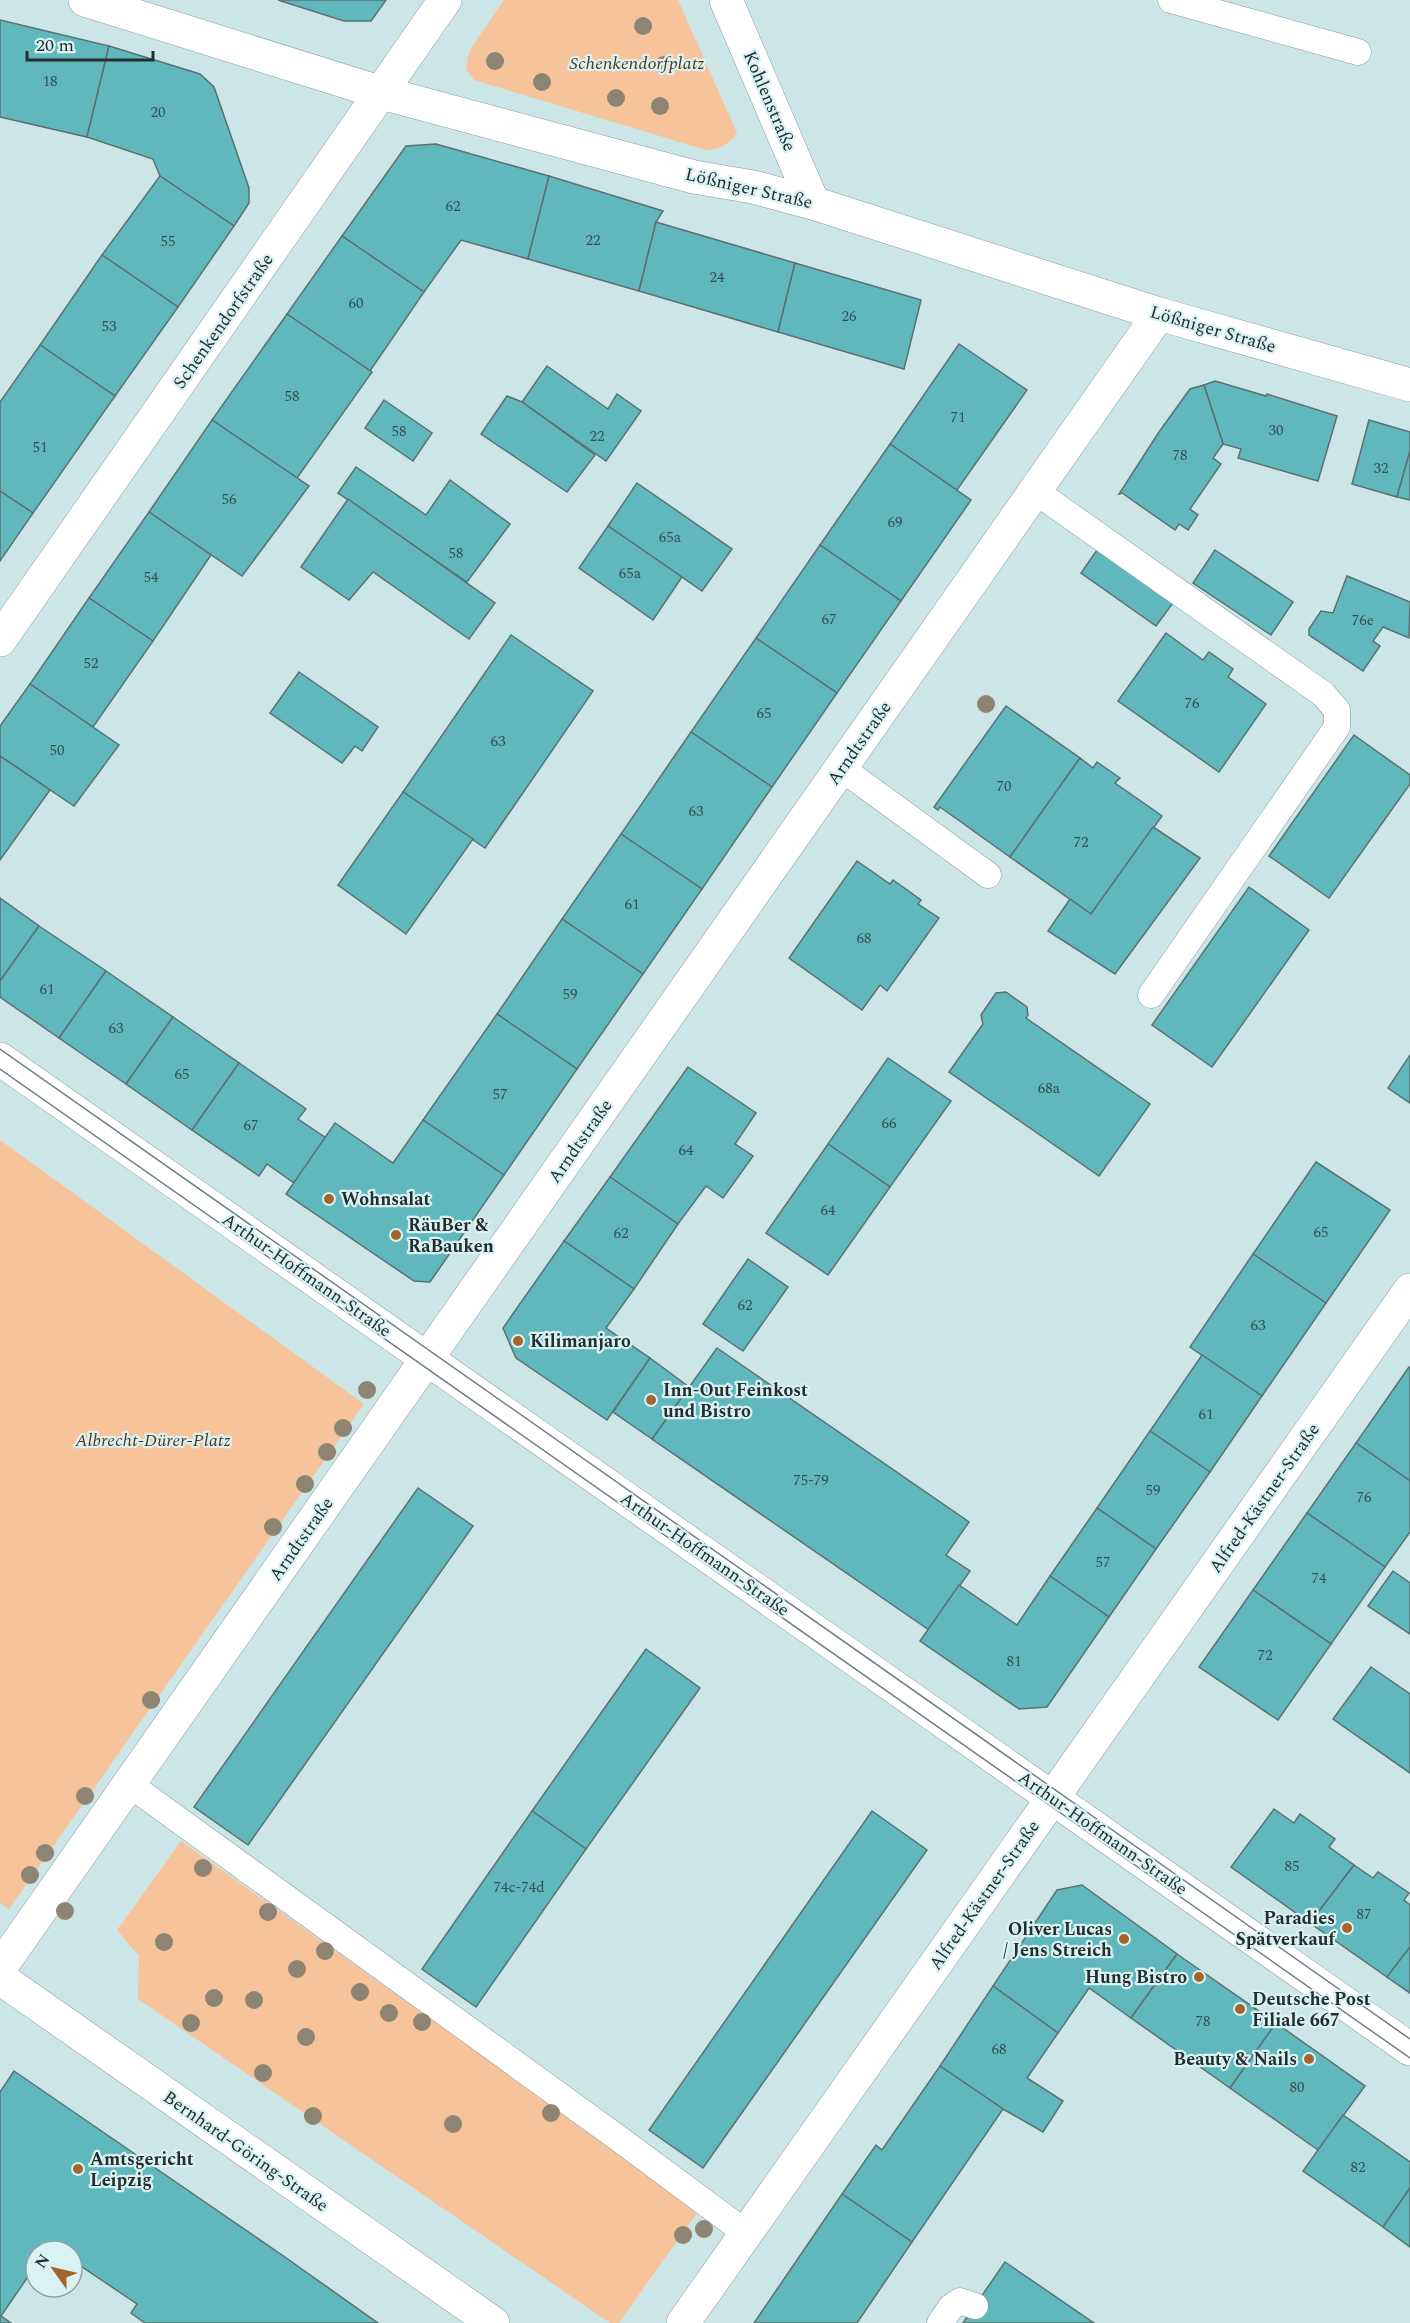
<svg xmlns="http://www.w3.org/2000/svg" width="1410" height="2323" font-family="Spectral,serif">
  <style>
    .green { fill: #f7c39a }
    .building { fill: #60b8bd; stroke: #5a7071; stroke-width: 1.5 }
    .lines { fill: none; stroke-linecap: round; stroke-linejoin: round }
    .lane-casing { stroke: #879e9f; stroke-width: 27 }
    .street-casing { stroke: #879e9f; stroke-width: 34 }
    .secondary-casing { stroke: #879e9f; stroke-width: 34 }
    .lane { stroke: #fff; stroke-width: 26 }
    .street { stroke: #fff; stroke-width: 33 }
    .secondary { stroke: #fff; stroke-width: 33 }
    .tram { stroke: #708181; stroke-width: 1.5 }
    .tree { fill: #8d8473 }
    .poi-dot { fill: #a4642c; stroke: #d9f2f3; stroke-width: 2 }
    .labels { text-anchor: middle; stroke-width: 4.5; stroke-linejoin: round; paint-order: stroke }
    .number-label { font-size: 15px; fill: #335052 }
    .park-label { font-size: 18px; font-style: italic; fill: #593515; stroke: #d9f2f3 }
    .street-label { font-size: 18px; fill: #242e2e; stroke: #d9f2f3 }
    .poi-label { font-size: 18px; font-weight: bold; fill: #242e2e; stroke: #d9f2f3; text-anchor: start }
  </style>
  <rect width="100%" height="100%" fill="#cce5e6"/>
  <g class="green">
    <path d="M504,0H678L737,133C728,145 721,149 706,150L474,80L466,69L468,56L473,45Z"/>
    <polygon points="0,1140 364,1404 9,1909 0,1903"/>
    <polygon points="181,1841 699,2210 619,2323 610,2323 138,1999 139,1956 117,1930"/>
  </g>
  <g class="building">
    <polygon points="278,0 386,0 371,21 344,21"/>
    <polygon points="0,20 109,46 87,137 0,117"/>
    <polygon points="109,46 200,74 214,87 249,188 249,203 234,226 160,176 153,159 87,137"/>
    <polygon points="436,144 549,176 528,259 461,240 424,292 342,236 406,146"/>
    <polygon points="160,176 234,226 178,307 102,255"/>
    <polygon points="549,176 663,211 656,222 639,291 528,259"/>
    <polygon points="656,222 795,263 778,332 639,291"/>
    <polygon points="342,236 424,292 370,371 287,314"/>
    <polygon points="102,255 178,307 115,396 40,345"/>
    <polygon points="795,263 921,300 904,369 778,332"/>
    <polygon points="287,314 372,372 297,478 212,420"/>
    <polygon points="959,344 1027,390 957,490 890,444"/>
    <polygon points="40,345 115,396 33,513 0,491 0,402"/>
    <polygon points="547,366 608,409 617,394 641,411 606,461 522,402"/>
    <polygon points="1215,381 1266,396 1267,394 1337,416 1318,481 1238,458 1241,449 1223,444 1204,385"/>
    <polygon points="1204,385 1223,444 1213,458 1221,464 1190,509 1198,515 1188,530 1179,524 1175,530 1122,493 1119,494 1159,432 1190,389"/>
    <polygon points="507,396 522,402 595,455 567,492 481,434"/>
    <polygon points="384,400 432,433 413,461 365,428"/>
    <polygon points="212,420 309,486 242,576 149,512"/>
    <polygon points="1369,420 1410,432 1410,451 1397,497 1352,484"/>
    <polygon points="890,444 971,500 901,601 820,545"/>
    <polygon points="1410,451 1410,500 1397,497"/>
    <polygon points="356,467 426,515 450,480 510,524 467,582 338,493"/>
    <polygon points="637,483 732,549 702,591 608,526"/>
    <polygon points="0,491 33,513 0,561"/>
    <polygon points="348,499 495,603 469,639 373,572 349,600 301,567"/>
    <polygon points="149,512 211,555 153,641 89,598"/>
    <polygon points="608,526 682,577 653,620 579,568"/>
    <polygon points="820,545 901,601 837,693 756,638"/>
    <polygon points="1097,550 1173,603 1156,626 1081,573"/>
    <polygon points="1215,550 1293,602 1271,635 1193,583"/>
    <polygon points="1347,576 1410,602 1409,638 1383,627 1373,641 1380,646 1363,671 1309,635 1309,629 1321,611 1333,613"/>
    <polygon points="89,598 153,641 93,727 30,684"/>
    <polygon points="1166,633 1203,660 1209,652 1233,669 1228,677 1266,704 1219,772 1118,701"/>
    <polygon points="511,635 593,691 485,848 403,792"/>
    <polygon points="756,638 837,693 772,787 691,732"/>
    <polygon points="299,672 378,727 362,751 355,746 342,763 270,713"/>
    <polygon points="30,684 119,745 74,806 0,756 0,726"/>
    <polygon points="1006,706 1080,758 1010,857 940,807 938,810 934,807"/>
    <polygon points="691,732 772,787 702,889 621,834"/>
    <polygon points="1354,735 1410,775 1410,784 1329,898 1269,856"/>
    <polygon points="0,756 50,790 0,860"/>
    <polygon points="1080,758 1093,768 1097,762 1120,778 1115,783 1162,816 1091,914 1010,857"/>
    <polygon points="403,792 473,839 406,934 338,885"/>
    <polygon points="1153,827 1200,858 1115,974 1048,931 1070,899 1091,914"/>
    <polygon points="621,834 702,889 643,974 562,919"/>
    <polygon points="857,861 890,884 893,880 921,900 918,904 939,918 887,991 880,985 862,1010 789,958"/>
    <polygon points="1249,887 1309,930 1212,1067 1152,1025"/>
    <polygon points="0,898 39,926 0,981"/>
    <polygon points="562,919 643,974 577,1069 497,1014"/>
    <polygon points="39,926 106,971 59,1038 0,997 0,981"/>
    <polygon points="106,971 173,1017 126,1084 59,1038"/>
    <polygon points="1006,992 1027,1007 1028,1015 1026,1018 1150,1104 1099,1176 949,1072 983,1024 981,1015 996,993"/>
    <polygon points="497,1014 577,1069 504,1175 423,1120"/>
    <polygon points="173,1017 239,1063 192,1130 126,1084"/>
    <polygon points="1410,1055 1410,1103 1388,1088"/>
    <polygon points="888,1058 951,1101 890,1187 828,1144"/>
    <polygon points="239,1063 306,1109 298,1119 326,1138 294,1183 267,1164 259,1176 192,1130"/>
    <polygon points="688,1067 756,1113 735,1144 753,1156 723,1198 706,1186 678,1224 610,1177"/>
    <polygon points="423,1120 504,1175 430,1282 414,1281 286,1194 335,1123 393,1163"/>
    <polygon points="828,1144 890,1187 828,1275 766,1233"/>
    <polygon points="1316,1162 1390,1210 1326,1303 1253,1254"/>
    <polygon points="610,1177 678,1224 634,1289 564,1241"/>
    <polygon points="564,1241 634,1289 606,1328 650,1358 607,1420 516,1358 503,1328"/>
    <polygon points="1253,1254 1326,1303 1262,1396 1190,1347"/>
    <polygon points="748,1259 788,1287 743,1351 703,1324"/>
    <polygon points="717,1348 969,1522 946,1555 970,1571 929,1630 652,1439"/>
    <polygon points="1202,1355 1262,1396 1210,1472 1150,1431"/>
    <polygon points="650,1358 689,1387 652,1439 613,1412"/>
    <polygon points="1409,1367 1410,1368 1410,1481 1356,1443"/>
    <polygon points="1150,1431 1210,1472 1156,1549 1097,1508"/>
    <polygon points="1356,1443 1410,1481 1410,1532 1385,1567 1307,1513"/>
    <polygon points="418,1488 473,1526 248,1845 194,1807"/>
    <polygon points="1097,1508 1156,1549 1109,1617 1050,1576"/>
    <polygon points="1307,1513 1385,1567 1331,1644 1253,1590"/>
    <polygon points="1393,1571 1410,1583 1410,1634 1368,1606"/>
    <polygon points="1050,1576 1109,1617 1047,1707 1019,1709 920,1641 959,1585 1017,1625"/>
    <polygon points="1253,1590 1331,1644 1278,1720 1199,1667"/>
    <polygon points="646,1649 700,1688 586,1849 532,1811"/>
    <polygon points="1371,1667 1410,1694 1410,1773 1333,1719"/>
    <polygon points="1274,1809 1294,1823 1300,1814 1335,1839 1329,1847 1354,1865 1310,1923 1231,1867"/>
    <polygon points="532,1811 586,1849 476,2007 422,1969"/>
    <polygon points="872,1811 927,1850 703,2168 649,2130"/>
    <polygon points="1354,1865 1373,1878 1378,1872 1409,1893 1404,1900 1410,1905 1410,1947 1387,1977 1310,1923"/>
    <polygon points="1082,1885 1177,1954 1131,2018 1089,1988 1058,2033 993,1986 1057,1890"/>
    <polygon points="1410,1947 1410,1993 1387,1977"/>
    <polygon points="1177,1954 1276,2023 1230,2088 1131,2018"/>
    <polygon points="993,1986 1058,2033 1027,2078 1063,2101 1043,2132 1003,2109 940,2066"/>
    <polygon points="1276,2023 1365,2086 1318,2150 1230,2088"/>
    <polygon points="940,2066 1003,2109 912,2242 842,2194 876,2145 882,2150"/>
    <polygon points="14,2071 282,2255 378,2323 145,2323 131,2313 137,2304 72,2260 72,2251 58,2251 50,2245 46,2251 36,2251 36,2265 1,2316 11,2323 0,2323 0,2092"/>
    <polygon points="1343,2115 1410,2162 1410,2188 1383,2227 1303,2171"/>
    <polygon points="1410,2188 1410,2247 1383,2227"/>
    <polygon points="842,2194 912,2242 857,2323 754,2323"/>
    <polygon points="1005,2262 1094,2323 963,2323"/>
  </g>
  <g class="lines">
    <g class="lane-casing">
      <g id="lane">
        <polyline points="1171,0 1358,52"/>
        <polyline points="1035,491 1323,694 1337,710 1337,727 1151,995"/>
        <polyline points="841,768 988,875"/>
        <polyline points="129,1784 618,2138 746,2233"/>
        <polyline points="940,2323 951,2307 960,2301 975,2306"/>
      </g>
    </g>
    <g class="street-casing">
      <g id="street">
        <polyline points="85,0 382,93 694,177 753,187 813,203 1159,314 1410,385"/>
        <polyline points="726,0 813,203"/>
        <polyline points="0,640 445,0"/>
        <polyline points="0,1968 1159,314"/>
        <polyline points="683,2323 1410,1290"/>
      </g>
    </g>
    <g class="secondary-casing">
      <g id="secondary">
        <polyline points="0,1059 1410,2049"/>
        <polyline points="0,1978 493,2323"/>
      </g>
    </g>
    <use href="#lane" class="lane"/>
    <use href="#street" class="street"/>
    <use href="#secondary" class="secondary"/>
    <g class="tram">
      <polyline points="0,1049 1410,2039"/>
      <polyline points="0,1069 1410,2058"/>
    </g>
  </g>
  <g class="tree">
    <circle cx="643" cy="26" r="9"/>
    <circle cx="495" cy="61" r="9"/>
    <circle cx="664" cy="65" r="9"/>
    <circle cx="542" cy="82" r="9"/>
    <circle cx="616" cy="98" r="9"/>
    <circle cx="660" cy="106" r="9"/>
    <circle cx="986" cy="704" r="9"/>
    <circle cx="367" cy="1390" r="9"/>
    <circle cx="343" cy="1428" r="9"/>
    <circle cx="327" cy="1452" r="9"/>
    <circle cx="305" cy="1484" r="9"/>
    <circle cx="273" cy="1527" r="9"/>
    <circle cx="151" cy="1700" r="9"/>
    <circle cx="85" cy="1796" r="9"/>
    <circle cx="45" cy="1853" r="9"/>
    <circle cx="203" cy="1868" r="9"/>
    <circle cx="30" cy="1875" r="9"/>
    <circle cx="65" cy="1911" r="9"/>
    <circle cx="268" cy="1912" r="9"/>
    <circle cx="164" cy="1942" r="9"/>
    <circle cx="325" cy="1951" r="9"/>
    <circle cx="297" cy="1969" r="9"/>
    <circle cx="360" cy="1992" r="9"/>
    <circle cx="214" cy="1998" r="9"/>
    <circle cx="254" cy="2000" r="9"/>
    <circle cx="389" cy="2013" r="9"/>
    <circle cx="422" cy="2022" r="9"/>
    <circle cx="191" cy="2023" r="9"/>
    <circle cx="306" cy="2037" r="9"/>
    <circle cx="263" cy="2073" r="9"/>
    <circle cx="551" cy="2113" r="9"/>
    <circle cx="313" cy="2116" r="9"/>
    <circle cx="453" cy="2124" r="9"/>
    <circle cx="704" cy="2229" r="9"/>
    <circle cx="683" cy="2235" r="9"/>
  </g>
  <g class="poi-dot">
    <circle cx="329" cy="1199" r="6"/>
    <circle cx="396" cy="1235" r="6"/>
    <circle cx="518" cy="1341" r="6"/>
    <circle cx="651" cy="1400" r="6"/>
    <circle cx="1347" cy="1928" r="6"/>
    <circle cx="1124" cy="1939" r="6"/>
    <circle cx="1199" cy="1977" r="6"/>
    <circle cx="1240" cy="2009" r="6"/>
    <circle cx="1309" cy="2059" r="6"/>
    <circle cx="78" cy="2169" r="6"/>
  </g>
  <g class="labels">
    <g class="number-label">
      <text x="50" y="86">18</text>
      <text x="158" y="117">20</text>
      <text x="453" y="211">62</text>
      <text x="593" y="245">22</text>
      <text x="168" y="246">55</text>
      <text x="717" y="282">24</text>
      <text x="356" y="308">60</text>
      <text x="849" y="321">26</text>
      <text x="109" y="331">53</text>
      <text x="292" y="401">58</text>
      <text x="958" y="422">71</text>
      <text x="1276" y="435">30</text>
      <text x="399" y="436">58</text>
      <text x="597" y="441">22</text>
      <text x="40" y="452">51</text>
      <text x="1180" y="460">78</text>
      <text x="1381" y="473">32</text>
      <text x="229" y="504">56</text>
      <text x="895" y="527">69</text>
      <text x="670" y="542">65a</text>
      <text x="456" y="558">58</text>
      <text x="630" y="578">65a</text>
      <text x="151" y="582">54</text>
      <text x="829" y="624">67</text>
      <text x="1363" y="625">76e</text>
      <text x="91" y="668">52</text>
      <text x="1192" y="708">76</text>
      <text x="764" y="718">65</text>
      <text x="498" y="746">63</text>
      <text x="57" y="755">50</text>
      <text x="1004" y="791">70</text>
      <text x="696" y="816">63</text>
      <text x="1081" y="847">72</text>
      <text x="632" y="909">61</text>
      <text x="864" y="943">68</text>
      <text x="47" y="994">61</text>
      <text x="570" y="999">59</text>
      <text x="116" y="1033">63</text>
      <text x="182" y="1079">65</text>
      <text x="1049" y="1093">68a</text>
      <text x="500" y="1099">57</text>
      <text x="889" y="1128">66</text>
      <text x="251" y="1130">67</text>
      <text x="686" y="1155">64</text>
      <text x="828" y="1215">64</text>
      <text x="1321" y="1237">65</text>
      <text x="621" y="1238">62</text>
      <text x="745" y="1310">62</text>
      <text x="1258" y="1330">63</text>
      <text x="1206" y="1419">61</text>
      <text x="811" y="1485">75-79</text>
      <text x="1153" y="1495">59</text>
      <text x="1364" y="1502">76</text>
      <text x="1103" y="1567">57</text>
      <text x="1319" y="1583">74</text>
      <text x="1265" y="1660">72</text>
      <text x="1014" y="1666">81</text>
      <text x="1292" y="1871">85</text>
      <text x="519" y="1892">74c-74d</text>
      <text x="1364" y="1919">87</text>
      <text x="1203" y="2026">78</text>
      <text x="999" y="2054">68</text>
      <text x="1297" y="2092">80</text>
      <text x="1358" y="2172">82</text>
    </g>
    <g class="park-label">
      <text x="637" y="69">Schenkendorfplatz</text>
      <text x="153" y="1446">Albrecht-Dürer-Platz</text>
    </g>
    <g class="street-label">
      <text transform="translate(770 101) rotate(67)" y="6">Kohlenstraße</text>
      <text transform="translate(749 188) rotate(13)" y="6">Lößniger Straße</text>
      <text transform="translate(223 321) rotate(-55)" y="6">Schenkendorfstraße</text>
      <text transform="translate(1213 329) rotate(16)" y="6">Lößniger Straße</text>
      <text transform="translate(859 743) rotate(-55)" y="6">Arndtstraße</text>
      <text transform="translate(580 1141) rotate(-55)" y="6">Arndtstraße</text>
      <text transform="translate(307 1275) rotate(35)" y="6">Arthur-Hoffmann-Straße</text>
      <text transform="translate(1264 1498) rotate(-55)" y="6">Alfred-Kästner-Straße</text>
      <text transform="translate(301 1539) rotate(-55)" y="6">Arndtstraße</text>
      <text transform="translate(705 1554) rotate(35)" y="6">Arthur-Hoffmann-Straße</text>
      <text transform="translate(1103 1833) rotate(35)" y="6">Arthur-Hoffmann-Straße</text>
      <text transform="translate(984 1895) rotate(-55)" y="6">Alfred-Kästner-Straße</text>
      <text transform="translate(246 2151) rotate(35)" y="6">Bernhard-Göring-Straße</text>
    </g>
    <g class="poi-label">
      <text x="341" y="1205">Wohnsalat</text>
      <text x="408" y="1231">RäuBer &amp;<tspan x="408" dy="21">RaBauken</tspan></text>
      <text x="530" y="1347">Kilimanjaro</text>
      <text x="663" y="1396">Inn-Out Feinkost<tspan x="663" dy="21">und Bistro</tspan></text>
      <text x="1335" y="1924" text-anchor="end">Paradies<tspan x="1335" dy="21">Spätverkauf</tspan></text>
      <text x="1112" y="1935" text-anchor="end">Oliver Lucas<tspan x="1112" dy="21">/ Jens Streich</tspan></text>
      <text x="1187" y="1983" text-anchor="end">Hung Bistro</text>
      <text x="1252" y="2005">Deutsche Post<tspan x="1252" dy="21">Filiale 667</tspan></text>
      <text x="1297" y="2065" text-anchor="end">Beauty &amp; Nails</text>
      <text x="90" y="2165">Amtsgericht<tspan x="90" dy="21">Leipzig</tspan></text>
    </g>
  </g>
  <g transform="translate(54 2269) rotate(304)"><circle r="28" fill="#d9f2f3" stroke="#91a4a4" stroke-width="1.5"/>
  <path d="M0-4.5L10 22L0 15L-10 22Z" fill="#a4642c"/>
  <text y="-9" font-size="16" font-weight="bold" text-anchor="middle" fill="#242e2e">N</text>
  </g>
  <path d="M27 51v9h126v-9" fill="none" stroke="#242e2e" stroke-width="3"/>
  <text x="36" y="51" font-size="18" fill="#242e2e" stroke="#d9f2f3" stroke-width="4.5" paint-order="stroke">20 m</text>
</svg>
